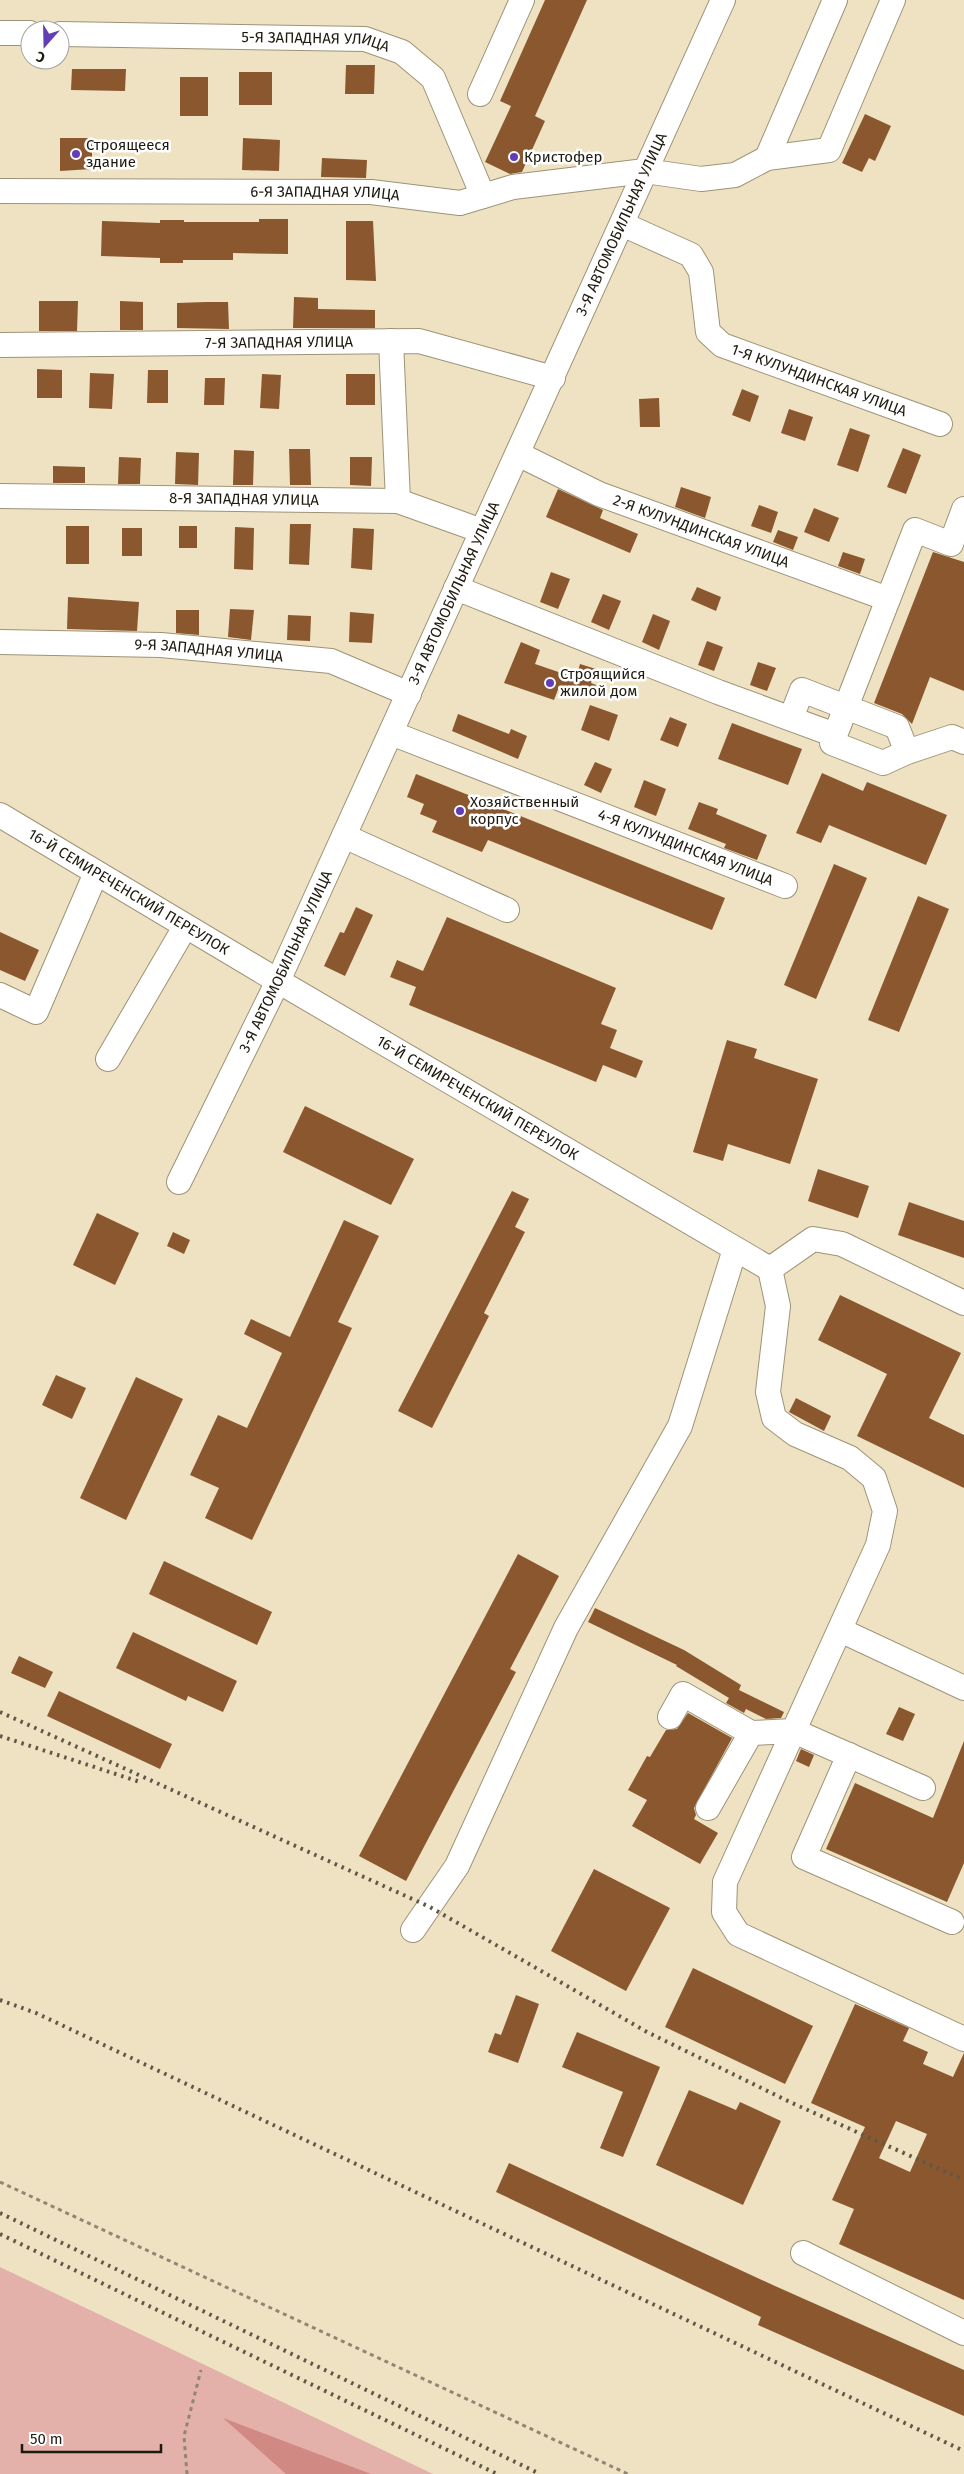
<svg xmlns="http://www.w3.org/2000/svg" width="964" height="2474" font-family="'Fira Sans',sans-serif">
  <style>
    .green { fill: #e3b0aa }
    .forest { fill: #d08a83 }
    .building { fill: #8a572e; fill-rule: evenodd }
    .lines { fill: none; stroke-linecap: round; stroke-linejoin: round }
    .minor-casing { stroke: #9e9377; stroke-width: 26 }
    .path { stroke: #8f8771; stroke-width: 3; stroke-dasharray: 4 4; stroke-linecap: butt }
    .minor { stroke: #fff; stroke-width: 24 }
    .rail { stroke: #5f5847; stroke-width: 4; stroke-dasharray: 2.5 5; stroke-linecap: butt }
    .poi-dot { fill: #623db5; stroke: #fff; stroke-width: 2 }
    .labels { text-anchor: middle; stroke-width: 5; stroke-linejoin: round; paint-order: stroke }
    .street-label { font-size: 15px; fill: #1e1a0f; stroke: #fff }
    .poi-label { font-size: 15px; fill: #1e1a0f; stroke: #fff; text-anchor: start }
  </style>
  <rect width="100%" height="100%" fill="#eee2c3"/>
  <polygon class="green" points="0,2267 433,2474 0,2474"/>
  <polygon class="forest" points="223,2418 371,2474 286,2474"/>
  <g class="building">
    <polygon points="545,0 587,0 535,116 545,121 522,172 510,174 485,162 511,106 500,101"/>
    <polygon points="346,65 375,65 374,94 345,94"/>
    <polygon points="72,69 126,69 125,91 71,90"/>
    <rect x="239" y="72" width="33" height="33"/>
    <rect x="180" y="77" width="28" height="39"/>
    <polygon points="865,114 891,126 875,161 869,158 862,172 842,163"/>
    <polygon points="60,138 92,138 92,169 60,171"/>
    <polygon points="243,138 280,140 279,171 242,170"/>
    <polygon points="322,158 367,160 366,178 321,177"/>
    <polygon points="259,219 288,219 288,254 233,253 233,260 183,260 183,263 160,263 160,258 101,256 102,221 160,223 160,220 184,220 184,222 259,222"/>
    <polygon points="346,221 373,221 376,281 346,280"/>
    <polygon points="294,297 318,298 318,309 375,310 375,328 293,328"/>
    <polygon points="39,301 78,301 77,331 39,331"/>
    <polygon points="120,301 143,302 143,330 120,330"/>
    <polygon points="206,302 228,302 229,329 177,328 177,303"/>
    <polygon points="37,369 62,370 62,398 37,398"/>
    <polygon points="148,370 168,370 168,403 147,403"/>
    <polygon points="90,373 114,374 112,409 89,408"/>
    <polygon points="262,374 281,375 279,409 260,408"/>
    <rect x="346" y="374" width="29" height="31"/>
    <polygon points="205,378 225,378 224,405 204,405"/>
    <polygon points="742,389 759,396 750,422 732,415"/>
    <polygon points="659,398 660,427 640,427 639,399"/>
    <polygon points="789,409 813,417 805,441 781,433"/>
    <polygon points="850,428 870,435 858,472 837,465"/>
    <polygon points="903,448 921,455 906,494 887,487"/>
    <polygon points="289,449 310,449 311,485 290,485"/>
    <polygon points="234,450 254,451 253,485 233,485"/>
    <polygon points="176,452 199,453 198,485 175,484"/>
    <polygon points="119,457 141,458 140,484 118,484"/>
    <polygon points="350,457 372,457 371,486 350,485"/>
    <polygon points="53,466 85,467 85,483 53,483"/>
    <polygon points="681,487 711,497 705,518 675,507"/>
    <polygon points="558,489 603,510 600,518 638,534 630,553 546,517"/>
    <polygon points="759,505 778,512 771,533 751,526"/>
    <polygon points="814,508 839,518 829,542 804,532"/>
    <polygon points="290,524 311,524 309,565 289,564"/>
    <rect x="66" y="526" width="23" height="38"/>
    <rect x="179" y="526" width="18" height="22"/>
    <polygon points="235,527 254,528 253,570 234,569"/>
    <rect x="122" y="528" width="20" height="28"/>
    <polygon points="353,528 374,529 372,570 351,568"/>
    <polygon points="778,530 798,537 793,550 773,542"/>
    <polygon points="843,552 865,559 860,574 838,566"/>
    <polygon points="933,552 964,562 964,691 930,677 912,724 902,714 874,703"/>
    <polygon points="551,572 570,579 558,609 540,602"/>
    <polygon points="697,587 721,597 716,611 691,600"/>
    <polygon points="603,594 621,601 609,630 591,622"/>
    <polygon points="68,597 139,602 137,631 67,629"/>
    <polygon points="230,609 254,610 251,640 228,637"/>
    <polygon points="176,610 199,610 199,635 176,633"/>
    <polygon points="350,612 374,614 372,643 349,642"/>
    <polygon points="653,614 670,621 659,650 642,642"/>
    <polygon points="288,615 311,616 310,641 287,640"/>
    <polygon points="707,641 723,647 714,671 698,665"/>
    <polygon points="521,642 540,650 535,664 576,678 580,664 596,669 591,683 596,685 592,696 559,687 554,700 504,683"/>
    <polygon points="758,662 776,668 767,691 750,685"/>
    <polygon points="590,705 618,715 609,741 581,730"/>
    <polygon points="458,714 509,734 511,729 527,736 518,759 452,731"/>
    <polygon points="670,717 687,724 678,747 660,740"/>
    <polygon points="732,723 802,749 788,785 718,759"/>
    <polygon points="595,762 612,769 601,793 584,785"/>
    <polygon points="822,773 863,791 867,782 947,815 926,865 829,825 821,843 796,833"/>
    <polygon points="416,774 725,898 712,930 488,840 482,852 432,832 437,821 420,814 424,804 407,797"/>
    <polygon points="644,780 666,789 656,816 634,807"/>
    <polygon points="699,802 718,809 716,814 767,835 757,860 724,848 726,844 688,829"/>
    <polygon points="834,864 867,878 816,999 784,985"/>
    <polygon points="918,896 949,909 899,1032 868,1020"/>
    <polygon points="356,907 373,915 345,976 324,966 340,932 344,933"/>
    <polygon points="447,917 616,988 601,1024 617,1030 610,1048 643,1061 636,1078 603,1065 596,1082 409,1005 416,987 390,977 397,960 423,971"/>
    <polygon points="0,932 39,950 25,981 0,970"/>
    <polygon points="727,1040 757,1049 754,1058 818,1079 790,1164 728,1144 723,1161 693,1152"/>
    <polygon points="305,1106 414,1159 391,1205 283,1152"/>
    <polygon points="818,1169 869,1186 858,1218 808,1201"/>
    <polygon points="512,1191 529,1199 515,1227 525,1232 484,1313 489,1316 432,1428 398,1411"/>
    <polygon points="909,1202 964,1221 964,1258 898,1235"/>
    <polygon points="97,1213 139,1233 115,1285 73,1265"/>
    <polygon points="344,1220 379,1236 338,1322 352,1328 252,1540 205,1518 219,1488 190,1475 218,1415 247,1428 282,1353 244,1334 251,1319 290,1337"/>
    <polygon points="173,1232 190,1240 184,1254 167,1246"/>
    <polygon points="840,1295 961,1353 929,1418 964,1435 964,1488 857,1436 887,1374 818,1340"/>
    <polygon points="56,1375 86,1388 72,1419 42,1405"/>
    <polygon points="136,1377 183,1399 126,1520 80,1498"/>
    <polygon points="796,1398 831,1416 824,1431 789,1412"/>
    <polygon points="518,1554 559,1576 510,1669 516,1672 406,1881 359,1856"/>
    <polygon points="164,1561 272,1612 257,1645 149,1594"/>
    <polygon points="595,1608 684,1650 741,1685 739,1690 784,1712 781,1718 766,1719 746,1709 744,1713 726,1703 729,1698 676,1666 677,1665 588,1622"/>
    <polygon points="133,1632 237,1681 223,1712 188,1696 186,1701 116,1668"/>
    <polygon points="19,1656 53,1672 45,1688 11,1673"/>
    <polygon points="59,1691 172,1744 160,1769 47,1716"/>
    <polygon points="899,1707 915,1714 903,1741 886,1734"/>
    <polygon points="688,1713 732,1738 694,1808 696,1815 694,1819 718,1833 700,1864 632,1826 647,1800 628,1790 647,1756 650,1757 666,1730 677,1729"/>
    <polygon points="964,1741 964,1863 947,1902 826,1849 855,1783 933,1818"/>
    <polygon points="801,1749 814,1755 809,1767 796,1761"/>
    <polygon points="594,1869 670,1908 626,1991 551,1951"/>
    <polygon points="693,1968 813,2026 785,2084 665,2027"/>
    <polygon points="516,1995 539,2004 518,2063 488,2052 495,2033 501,2035"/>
    <path d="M855,2004L909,2028L903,2041L928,2052L923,2064L953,2077L964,2053V2300L839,2244L854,2209L832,2200L865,2127L811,2103ZM896,2121L927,2134L910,2172L879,2158Z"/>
    <polygon points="577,2032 660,2067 623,2157 600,2148 623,2092 562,2067"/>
    <polygon points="689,2090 736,2110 740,2102 781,2121 743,2205 656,2165"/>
    <polygon points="509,2163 775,2286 964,2370 964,2416 758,2325 761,2317 496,2192"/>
  </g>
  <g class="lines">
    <g class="minor-casing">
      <g id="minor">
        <polyline points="0,33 30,33"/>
        <path id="s1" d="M60,34L365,39L402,52L433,78L483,196"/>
        <polyline points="480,94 522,0"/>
        <polyline points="767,158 835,0"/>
        <path id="s2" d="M0,191L371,192L460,203L513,187L645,171L701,179L735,175L767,158L829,150L893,0"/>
        <path id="s3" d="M622,224L691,255L701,272L708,332L722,345L940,424"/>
        <polyline points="391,341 398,501"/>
        <path id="s4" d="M0,345L419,341L553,378"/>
        <path id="s5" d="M518,454L599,494L888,599"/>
        <path id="s6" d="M0,496L398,501L482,531"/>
        <polyline points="964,509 951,544 915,530 832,743 883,763 907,752 952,737 964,742"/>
        <polyline points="456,588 718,692 835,735"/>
        <path id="s7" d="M0,642L161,645L331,661L409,694"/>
        <polyline points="791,718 802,690 897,727 907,752"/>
        <path id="s8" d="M391,733L785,886"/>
        <path id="s9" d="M0,815L278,981L770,1269L813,1239L842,1244L964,1303"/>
        <polyline points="344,836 507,910"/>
        <polyline points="0,995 36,1012 96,873"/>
        <polyline points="108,1059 185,927"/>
        <path id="s10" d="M179,1182L278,981L723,0"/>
        <polyline points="770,1269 778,1306 768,1392 774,1418 795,1434 850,1458 874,1478 885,1511 878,1545 725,1882 724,1912 738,1934 964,2039"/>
        <polyline points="840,1630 964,1688"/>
        <polyline points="670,1717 683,1694 751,1733 708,1808"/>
        <polyline points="751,1733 794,1731 923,1788"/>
        <polyline points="849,1755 804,1857 952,1922"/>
        <polyline points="413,1930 457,1866 566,1628 680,1426 735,1249"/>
        <polyline points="803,2253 964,2333"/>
      </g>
    </g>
    <g class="path">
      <polyline points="0,2182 628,2474"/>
      <polyline points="187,2474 184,2436 201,2370"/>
    </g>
    <use href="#minor" class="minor"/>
    <g class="rail">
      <polyline points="0,1712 430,1907 647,2032 792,2103 964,2180"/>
      <polyline points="0,1736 140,1782"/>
      <polyline points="0,2000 36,2013 964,2451"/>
      <polyline points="0,2213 540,2474"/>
      <polyline points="0,2234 497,2474"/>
    </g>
  </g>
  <g class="poi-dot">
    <circle cx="76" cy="154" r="5"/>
    <circle cx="514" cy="157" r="5"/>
    <circle cx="550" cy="683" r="5"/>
    <circle cx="460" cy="811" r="5"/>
  </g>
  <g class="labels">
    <g class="street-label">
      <text dy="5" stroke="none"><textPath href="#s1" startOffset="256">5-Я ЗАПАДНАЯ УЛИЦА</textPath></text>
      <text dy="5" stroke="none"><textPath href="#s2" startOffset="325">6-Я ЗАПАДНАЯ УЛИЦА</textPath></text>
      <text dy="5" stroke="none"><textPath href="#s10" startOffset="1055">3-Я АВТОМОБИЛЬНАЯ УЛИЦА</textPath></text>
      <text dy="5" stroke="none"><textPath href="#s4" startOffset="279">7-Я ЗАПАДНАЯ УЛИЦА</textPath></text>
      <text dy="5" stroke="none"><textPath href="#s3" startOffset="278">1-Я КУЛУНДИНСКАЯ УЛИЦА</textPath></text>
      <text dy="5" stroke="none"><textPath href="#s6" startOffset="244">8-Я ЗАПАДНАЯ УЛИЦА</textPath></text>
      <text dy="5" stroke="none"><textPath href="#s5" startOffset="199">2-Я КУЛУНДИНСКАЯ УЛИЦА</textPath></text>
      <text dy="5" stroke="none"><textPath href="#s10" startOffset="650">3-Я АВТОМОБИЛЬНАЯ УЛИЦА</textPath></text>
      <text dy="5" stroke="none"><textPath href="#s7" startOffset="209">9-Я ЗАПАДНАЯ УЛИЦА</textPath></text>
      <text dy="5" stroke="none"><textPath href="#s8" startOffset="316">4-Я КУЛУНДИНСКАЯ УЛИЦА</textPath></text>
      <text dy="5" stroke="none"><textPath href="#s9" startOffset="150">16-Й СЕМИРЕЧЕНСКИЙ ПЕРЕУЛОК</textPath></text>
      <text dy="5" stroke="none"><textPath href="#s10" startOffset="245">3-Я АВТОМОБИЛЬНАЯ УЛИЦА</textPath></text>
      <text dy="5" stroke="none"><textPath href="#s9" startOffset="555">16-Й СЕМИРЕЧЕНСКИЙ ПЕРЕУЛОК</textPath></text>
    </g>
    <g class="poi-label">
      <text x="86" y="150">Строящееся<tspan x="86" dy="17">здание</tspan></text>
      <text x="524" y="162">Кристофер</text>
      <text x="560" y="679">Строящийся<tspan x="560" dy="17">жилой дом</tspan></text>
      <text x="470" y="807">Хозяйственный<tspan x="470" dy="17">корпус</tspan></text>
    </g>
  </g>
  <g transform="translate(45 45) rotate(200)"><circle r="24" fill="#ffffff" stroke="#a5a39f"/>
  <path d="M0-4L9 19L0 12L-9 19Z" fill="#623db5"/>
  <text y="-8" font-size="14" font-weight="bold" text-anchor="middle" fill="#1e1a0f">С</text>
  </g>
  <path d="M22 2444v8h139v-8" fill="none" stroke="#1e1a0f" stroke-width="2.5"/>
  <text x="30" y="2444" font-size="15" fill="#1e1a0f" stroke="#ffffff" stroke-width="4" paint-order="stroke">50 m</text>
</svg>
